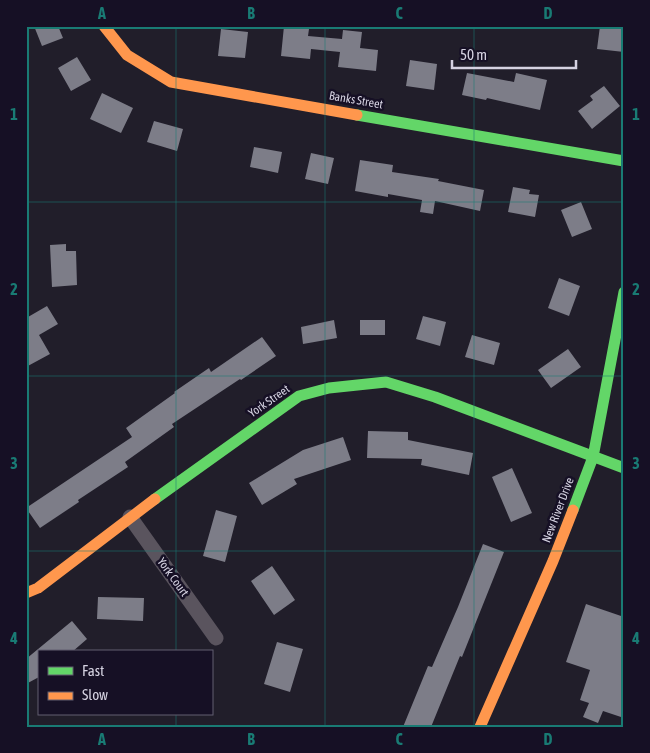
<svg xmlns="http://www.w3.org/2000/svg" width="650" height="753" font-family="'Asap Condensed',sans-serif">
<style>
.building{fill:#7d7d88}
.lines{fill:none;stroke-linecap:round;stroke-linejoin:round}
.street{stroke:#5a545e;stroke-width:15}
.fast{stroke:#63d668;stroke-width:11}
.slow{stroke:#ff974d;stroke-width:11}
.grid{fill:none;stroke:#197b74;stroke-width:1;stroke-opacity:0.55}
.labels{text-anchor:middle;dominant-baseline:central;stroke-width:5;stroke-linejoin:round;paint-order:stroke}
.street-label{font-size:12px;fill:#d5d2e1;stroke:#161025}
.neatline{fill:none;stroke:#197b74;stroke-width:2}
.grid-label{font-size:16px;text-anchor:middle;font-weight:bold;fill:#197b74}
</style>
<rect width="100%" height="100%" fill="#211e2a"/>
<path class="building" d="M34 26H58L63 38 42 46Z
M284 26 309 29 308 36 342 39 343 30 362 32 360 48 378 50 376 71 338 67 340 52 311 49 310 59 281 56Z
M600 26H624V52L597 49Z
M221 29 248 32 245 58 218 56Z
M77 57 91 80 71 91 58 68Z
M410 60 437 64 434 90 406 86Z
M467 73 514 82 516 73 547 80 540 110 487 98 486 100 462 95Z
M604 86 620 106 592 129 578 111 593 100 590 96Z
M102 93 133 108 121 133 90 119Z
M154 121 183 129 177 151 147 142Z
M254 147 282 152 278 173 250 167Z
M311 153 334 158 328 184 305 179Z
M360 160 393 165 392 172 439 179 438 181 484 190 480 211 435 201 433 214 420 212 422 200 388 194V197L355 191Z
M513 187 530 190 529 194 539 195 535 217 508 212Z
M581 202 592 229 572 237 561 210Z
M66 244V251H76L77 285 52 287 50 245Z
M559 278 580 286 569 316 548 308Z
M47 306 58 324 39 335 50 354 26 367V313L28 317Z
M423 316 446 322 440 346 416 339Z
M334 320 337 338 303 344 301 327Z
M360 320H385V335H360Z
M472 335 500 343 494 365 465 357Z
M262 337 276 356 241 380 240 379 172 424 174 427 125 462 128 467 78 500 79 502 40 528 26 508 132 437 126 428 175 393 174 392 209 368 211 372Z
M568 349 581 367 551 388 538 370Z
M368 431 408 432V440L473 453 469 475 421 465 422 459 367 458Z
M343 437 351 460 294 479 297 484 262 505 249 483 303 450Z
M512 468 532 513 511 522 492 477Z
M216 510 237 516 225 562 203 556Z
M483 544 504 552 462 657 460 656 431 727H403L428 666 432 667 458 607Z
M272 566 295 600 274 615 251 581Z
M98 597 144 598 143 621 97 619Z
M586 604 624 617V718L603 711 598 723 583 717 589 703 580 700 590 670 566 662Z
M72 621 87 639 72 652H39V677L26 684V659Z
M277 642 303 649 290 692 264 684Z"/>
<g class="lines">
<path class="street" d="M130 517 216 638"/>
<path class="fast" d="M357 115 624 161
M155 499 299 396 329 388 386 382 435 397 624 468
M573 510 593 457 624 292"/>
<path class="slow" d="M104 26 127 55 171 82 357 115
M26 593 38 588 155 499
M480 727 553 561 573 510"/>
</g>
<path class="grid" d="M176 26V652M325 26V727M474 26V727M26 202H624M26 376H624M26 551H624M176 714V727"/>
<g class="labels">
<g class="street-label">
<text transform="translate(356 100) rotate(10)">Banks Street</text>
<text transform="translate(269 401) rotate(-35)">York Street</text>
<text transform="translate(558 510) rotate(-69)">New River Drive</text>
<text transform="translate(173 577) rotate(54)">York Court</text>
</g>
</g>
<rect width="650" height="753" fill="none" stroke="#161025" stroke-width="55"/>
<rect x="38" y="650" width="175" height="65" fill="#161025" stroke="#625e70"/>
<rect x="48" y="667" width="25" height="8" fill="#63d668" stroke="#625e70"/>
<text x="82" y="676" font-size="15" fill="#d5d2e1">Fast</text>
<rect x="48" y="692" width="25" height="8" fill="#ff974d" stroke="#625e70"/>
<text x="82" y="700" font-size="15" fill="#d5d2e1">Slow</text>
<path d="M452 60v8h124v-8" fill="none" stroke="#d5d2e1" stroke-width="2.5"/>
<text x="460" y="60" font-size="15" fill="#d5d2e1" stroke="#161025" stroke-width="4" paint-order="stroke">50 m</text>
<rect x="28" y="28" width="594" height="698" class="neatline"/>
<g class="grid-label">
<text x="102" y="19">A</text>
<text x="251" y="19">B</text>
<text x="399" y="19">C</text>
<text x="548" y="19">D</text>
<text x="14" y="120">1</text>
<text x="636" y="120">1</text>
<text x="14" y="295">2</text>
<text x="636" y="295">2</text>
<text x="14" y="469">3</text>
<text x="636" y="469">3</text>
<text x="14" y="644">4</text>
<text x="636" y="644">4</text>
<text x="102" y="745">A</text>
<text x="251" y="745">B</text>
<text x="399" y="745">C</text>
<text x="548" y="745">D</text>
</g>
</svg>
